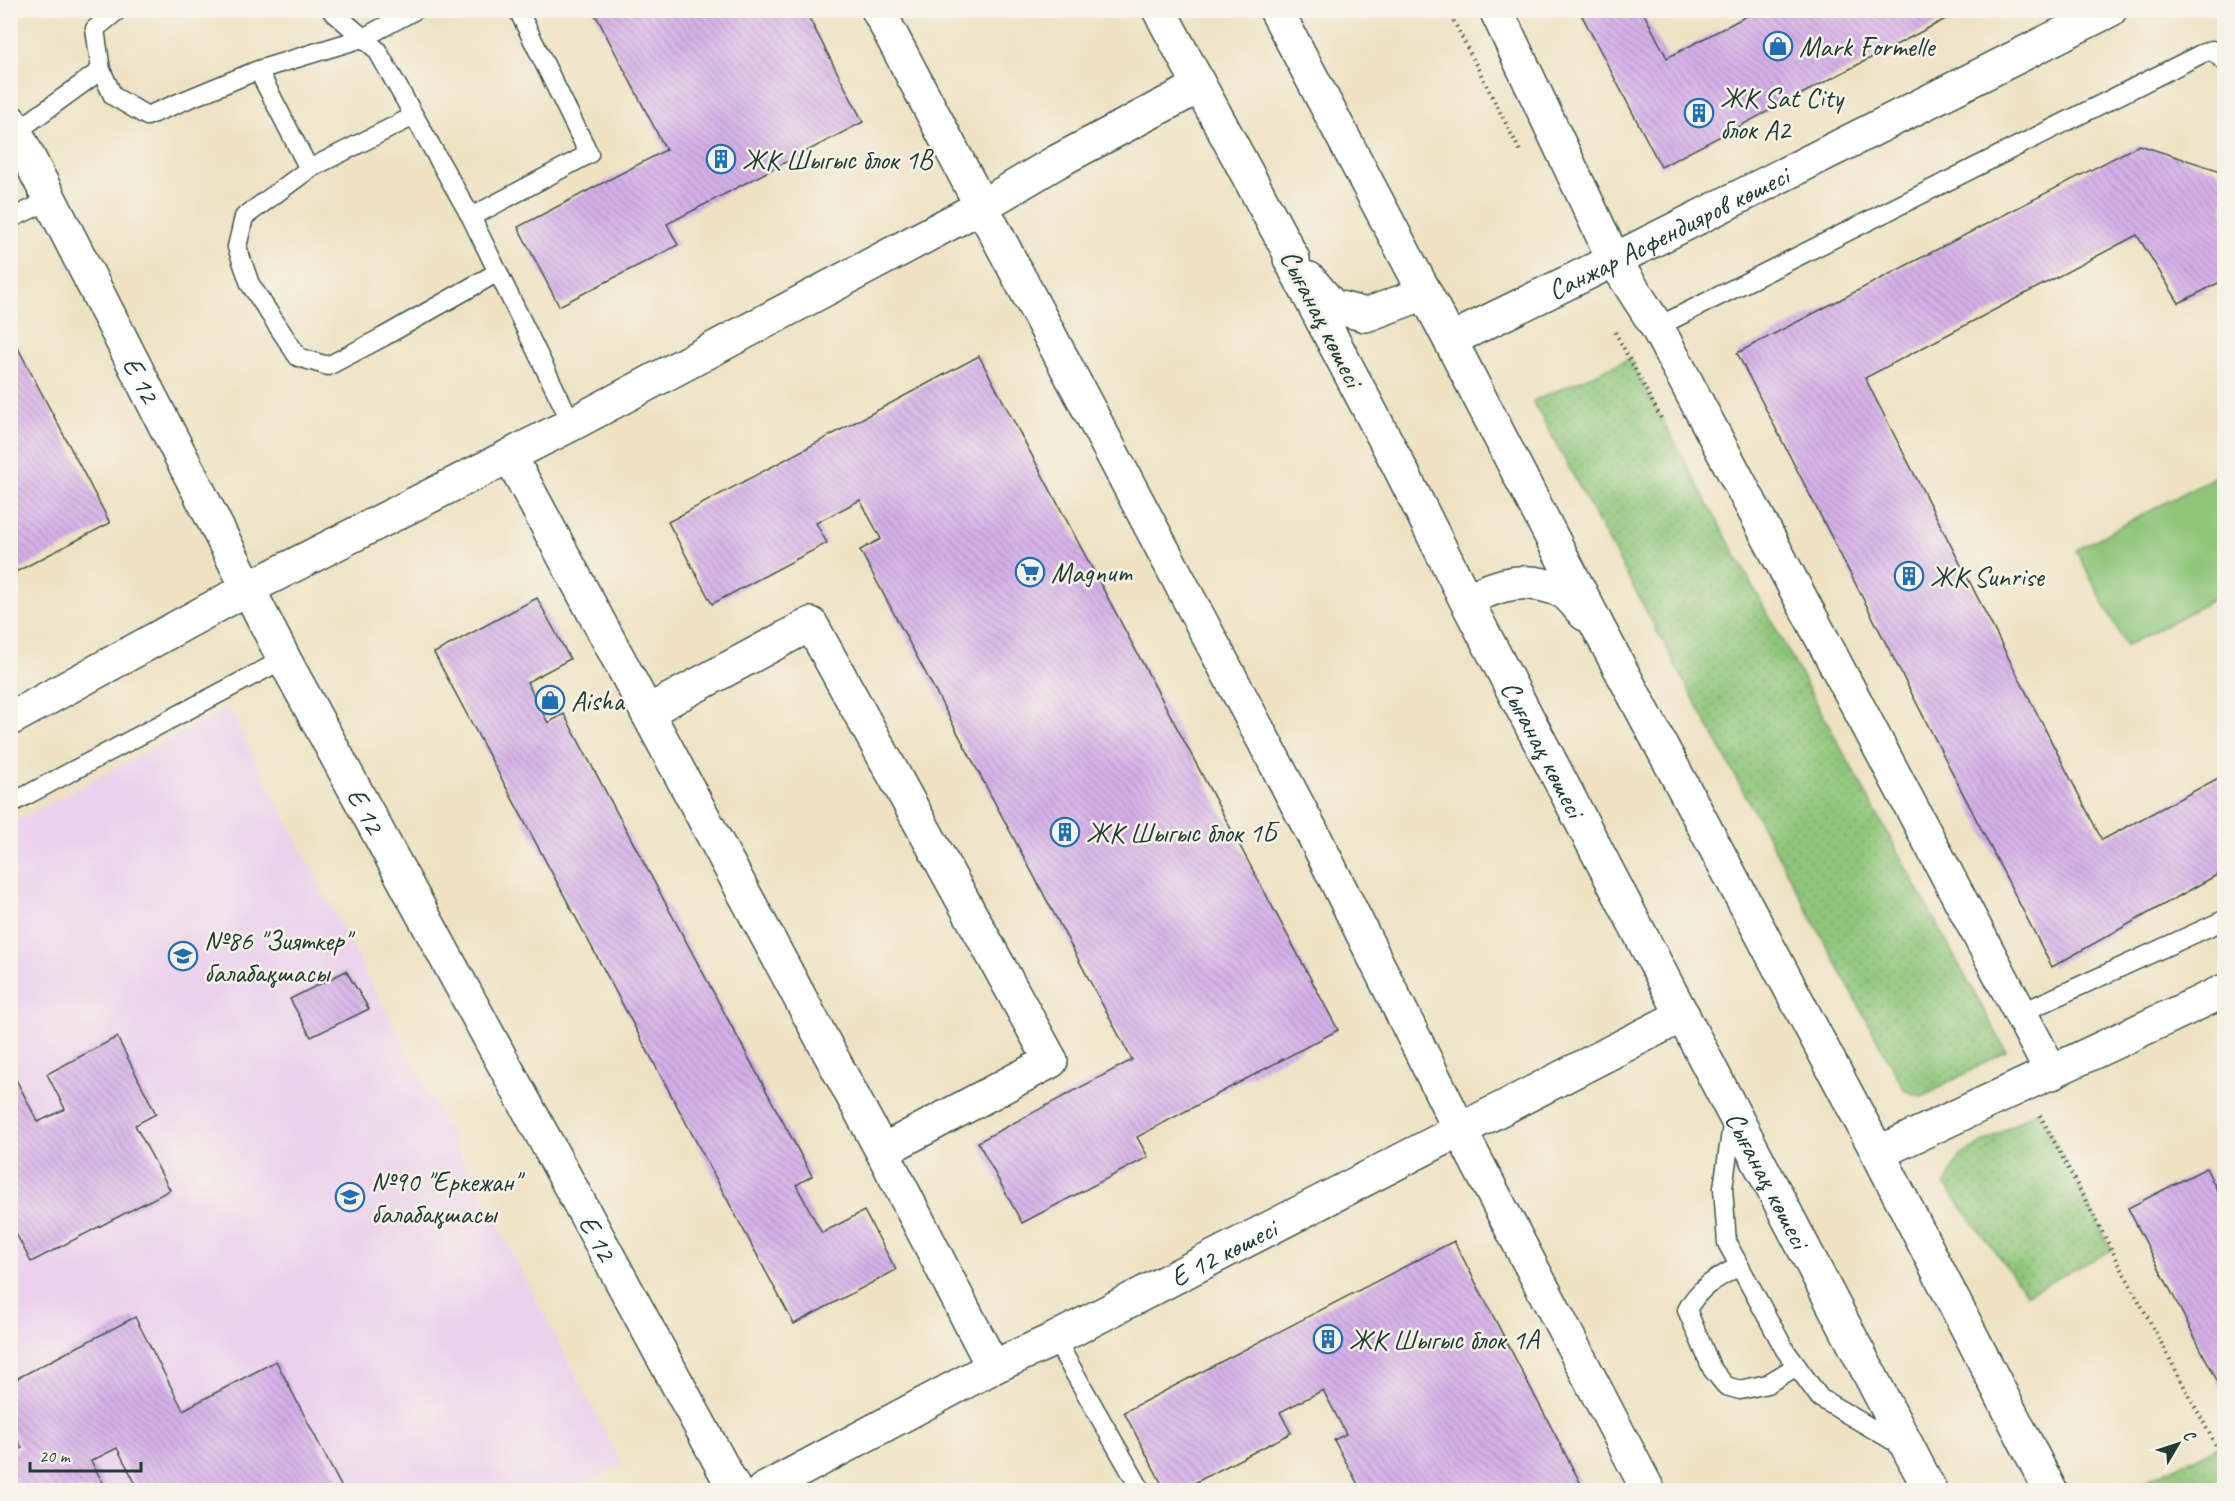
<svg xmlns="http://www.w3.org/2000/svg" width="2235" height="1501" font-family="Caveat,sans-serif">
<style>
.built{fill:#ead1ec}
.grass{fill:url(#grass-dots);stroke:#578257;stroke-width:1.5}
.park{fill:#8fc67a;stroke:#578257;stroke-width:1.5}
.building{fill:url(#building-back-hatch)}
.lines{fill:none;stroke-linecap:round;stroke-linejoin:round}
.service-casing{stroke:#3e5649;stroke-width:21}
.minor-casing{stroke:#3e5649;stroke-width:36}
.secondary-casing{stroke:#3e5649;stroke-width:36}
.path{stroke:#3e5649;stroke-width:4;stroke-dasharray:1.5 4.5;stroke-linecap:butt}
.service{stroke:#fff;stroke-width:18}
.minor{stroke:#fff;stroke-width:33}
.secondary{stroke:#fff;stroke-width:33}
.labels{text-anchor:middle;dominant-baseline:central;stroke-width:5;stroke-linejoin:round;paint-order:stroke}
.poi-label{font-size:28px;fill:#1f3d34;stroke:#f7f3e8;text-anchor:start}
.street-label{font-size:28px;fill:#1f3d34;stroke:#f7f3e8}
</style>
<defs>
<pattern id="grass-dots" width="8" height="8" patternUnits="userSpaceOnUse" patternTransform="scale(1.5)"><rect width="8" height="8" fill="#8fc67a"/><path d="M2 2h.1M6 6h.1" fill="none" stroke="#74a265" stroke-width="1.8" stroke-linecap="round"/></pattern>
<pattern id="building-back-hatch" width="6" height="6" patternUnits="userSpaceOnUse" patternTransform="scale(1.5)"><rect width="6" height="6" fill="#d6b0e9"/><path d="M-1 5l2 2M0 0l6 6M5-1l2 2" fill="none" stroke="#ad90be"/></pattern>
</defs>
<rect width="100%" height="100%" fill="#f7f3e8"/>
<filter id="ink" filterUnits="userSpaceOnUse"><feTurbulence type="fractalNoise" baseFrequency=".0167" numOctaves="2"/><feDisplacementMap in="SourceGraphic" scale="12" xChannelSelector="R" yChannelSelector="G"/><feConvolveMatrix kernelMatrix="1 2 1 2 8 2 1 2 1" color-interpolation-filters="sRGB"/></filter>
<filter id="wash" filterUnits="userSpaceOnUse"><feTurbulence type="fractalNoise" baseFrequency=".008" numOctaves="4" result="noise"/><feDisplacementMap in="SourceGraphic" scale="24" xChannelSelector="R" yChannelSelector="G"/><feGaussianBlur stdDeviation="1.35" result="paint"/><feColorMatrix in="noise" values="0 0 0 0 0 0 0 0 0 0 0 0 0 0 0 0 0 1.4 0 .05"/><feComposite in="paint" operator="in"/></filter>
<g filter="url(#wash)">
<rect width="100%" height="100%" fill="#eee2c3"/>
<path class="built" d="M228 708 622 1464 572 1490H11V824Z"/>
<path class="grass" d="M1629 359 2006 1051 1923 1097 1905 1091 1533 401Z
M2038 1110 2112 1250 2027 1294 1945 1185 1959 1157Z
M2217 1447 2224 1461V1490H2133V1487Z"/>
<path class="park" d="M2220 474 2224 482V594L2126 646 2076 550Z"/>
<g id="blocks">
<path class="building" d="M593 10H805L863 122 667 224 678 245 559 306 518 227 666 150Z
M1579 10H1642L1667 58 1758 10H1963L1661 167Z
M2139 145 2218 170 2224 182V280L2179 303 2137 235 1865 378 2102 840 2224 775V871L2052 967 1737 353Z
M10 333 110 523 10 575Z
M979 356 1338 1030 1137 1137 1148 1157 1022 1223 978 1142 1132 1060 860 550 881 539 860 500 816 523 827 543 712 604 668 522Z
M537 598 570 659 527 682 548 723 564 714 812 1176 796 1185 822 1233 864 1211 896 1270 794 1324 434 653Z
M346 971 369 1009 311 1037 290 999Z
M117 1037 156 1114 135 1125 170 1190 31 1262 10 1222V1068L38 1122 65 1109 47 1074Z
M2206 1168 2224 1204V1394L2128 1208Z
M1454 1241 1584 1490H1361L1334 1440 1346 1434 1323 1390 1280 1412 1291 1433 1181 1490H1165L1124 1412Z
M135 1317 183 1410 276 1361 343 1490H213L210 1486 202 1490H139L117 1448 91 1461 107 1490H19L10 1473V1454L22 1448 10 1425V1382Z"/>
</g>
</g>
<g filter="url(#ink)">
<use href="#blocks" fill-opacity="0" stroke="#3e5649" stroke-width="1.5"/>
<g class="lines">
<g class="service-casing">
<path id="service" d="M331 10 377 50 471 217
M518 10 589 154 471 217 572 424
M101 70 113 96 147 116 258 70 363 38 415 10
M258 70 309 169 244 217 237 247 250 284 298 357 328 366 383 337 498 272
M16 132 101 70 95 29 118 10
M309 169 414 116
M10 219 50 200
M1657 327 2201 54 2212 50 2224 61
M10 804 284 659
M2021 1013 2224 920
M1733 1118 1723 1188 1727 1243 1785 1350 1820 1398 1902 1446
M1739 1266C1716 1279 1700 1286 1687 1310L1712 1369 1726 1386 1740 1390 1767 1384 1797 1366
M1055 1339 1141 1490"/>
</g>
<g class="minor-casing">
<g id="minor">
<path d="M878 10 1314 836 1460 1130 1648 1490"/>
<path d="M1496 10 1614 260 1657 327 2052 1073"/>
<path id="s1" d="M10 121 284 659 735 1490"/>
<path id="s2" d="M1450 340 1614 260 2110 10"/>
<path d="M510 456 882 1151 993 1367"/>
<path d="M647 712 811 624 1051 1061 882 1151"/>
<path d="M10 719 247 589 572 424 982 206 1058 161 1198 87"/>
<path d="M1878 1153 2224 991"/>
<path id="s3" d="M763 1490 993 1367 1055 1339 1683 1015"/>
</g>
</g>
<g class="secondary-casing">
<g id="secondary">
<path id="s4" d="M1159 10 1293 259H1290L1399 466 1466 600 1930 1490"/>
<path d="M1276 10 1450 340 1599 629 1878 1153 2050 1490"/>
<path d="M1309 279 1332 306 1366 315 1425 293"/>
<path d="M1466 600C1499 584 1526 575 1562 591 1570 595 1578 607 1585 614"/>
</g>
</g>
<path class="path" d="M1448 10 1521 153
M1615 332 1661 418
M2040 1115 2224 1461"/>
<use href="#service" class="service"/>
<use href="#minor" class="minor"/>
<use href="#secondary" class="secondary"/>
</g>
</g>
<defs>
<g id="shop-ring" transform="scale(1.5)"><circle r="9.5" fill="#f7f3e8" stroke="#1f6fb2" stroke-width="1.5"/><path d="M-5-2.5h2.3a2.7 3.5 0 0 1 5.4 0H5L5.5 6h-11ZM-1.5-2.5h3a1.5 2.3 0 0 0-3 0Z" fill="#1f6fb2"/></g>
<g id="building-ring" transform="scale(1.5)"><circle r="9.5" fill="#f7f3e8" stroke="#1f6fb2" stroke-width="1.5"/><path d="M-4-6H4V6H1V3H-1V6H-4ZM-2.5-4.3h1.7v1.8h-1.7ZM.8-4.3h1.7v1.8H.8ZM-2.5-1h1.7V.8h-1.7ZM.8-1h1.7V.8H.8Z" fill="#1f6fb2"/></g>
<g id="supermarket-ring" transform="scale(1.5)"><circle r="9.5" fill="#f7f3e8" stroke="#1f6fb2" stroke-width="1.5"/><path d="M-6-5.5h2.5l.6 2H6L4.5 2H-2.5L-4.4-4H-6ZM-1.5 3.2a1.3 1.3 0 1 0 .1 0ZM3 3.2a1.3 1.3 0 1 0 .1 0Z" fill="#1f6fb2"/></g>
<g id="school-ring" transform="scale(1.5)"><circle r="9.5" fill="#f7f3e8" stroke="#1f6fb2" stroke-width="1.5"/><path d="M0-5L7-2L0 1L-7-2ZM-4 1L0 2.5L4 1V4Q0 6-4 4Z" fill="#1f6fb2"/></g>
</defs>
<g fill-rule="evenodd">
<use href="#shop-ring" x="1778" y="46"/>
<use href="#building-ring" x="1699" y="113"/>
<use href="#building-ring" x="721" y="159"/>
<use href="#supermarket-ring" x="1030" y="572"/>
<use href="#building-ring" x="1909" y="576"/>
<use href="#shop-ring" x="550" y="700"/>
<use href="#building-ring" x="1065" y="832"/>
<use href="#school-ring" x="183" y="956"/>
<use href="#school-ring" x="350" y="1197"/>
<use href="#building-ring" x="1328" y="1339"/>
</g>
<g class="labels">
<g class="poi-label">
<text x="1799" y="46">Mark Formelle</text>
<text x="1720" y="97">ЖК Sat City<tspan x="1720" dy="32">блок A2</tspan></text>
<text x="742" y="159">ЖК Шыгыс блок 1В</text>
<text x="1051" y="572">Magnum</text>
<text x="1930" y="576">ЖК Sunrise</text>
<text x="571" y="700">Aisha</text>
<text x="1086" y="832">ЖК Шыгыс блок 1Б</text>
<text x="204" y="940">№86 "Зияткер"<tspan x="204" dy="32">балабақшасы</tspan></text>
<text x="371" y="1181">№90 "Еркежан"<tspan x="371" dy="32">балабақшасы</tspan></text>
<text x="1349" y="1339">ЖК Шыгыс блок 1А</text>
</g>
<g class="street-label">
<text stroke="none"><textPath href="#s2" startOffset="243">Санжар Асфендияров көшесі</textPath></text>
<text transform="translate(1322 318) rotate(63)">Сығанақ көшесі</text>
<text stroke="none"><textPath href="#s1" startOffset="290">E 12</textPath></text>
<text stroke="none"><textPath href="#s4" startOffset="837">Сығанақ көшесі</textPath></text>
<text stroke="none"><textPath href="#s1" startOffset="776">E 12</textPath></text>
<text stroke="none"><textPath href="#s4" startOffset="1323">Сығанақ көшесі</textPath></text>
<text stroke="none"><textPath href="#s1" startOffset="1262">E 12</textPath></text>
<text stroke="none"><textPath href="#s3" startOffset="518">Е 12 көшесі</textPath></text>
</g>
</g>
<rect width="2235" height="1501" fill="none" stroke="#f7f3e8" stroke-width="36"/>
<g transform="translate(2178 1444) rotate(51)" stroke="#f7f3e8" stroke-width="4.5" paint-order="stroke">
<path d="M0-4.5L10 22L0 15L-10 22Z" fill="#1f3d34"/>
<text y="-9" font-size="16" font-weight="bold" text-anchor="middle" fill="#1f3d34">С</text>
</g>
<path d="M30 1462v9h111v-9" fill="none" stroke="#1f3d34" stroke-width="3"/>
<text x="39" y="1462" font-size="18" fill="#1f3d34" stroke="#f7f3e8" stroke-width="4.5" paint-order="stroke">20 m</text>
</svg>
